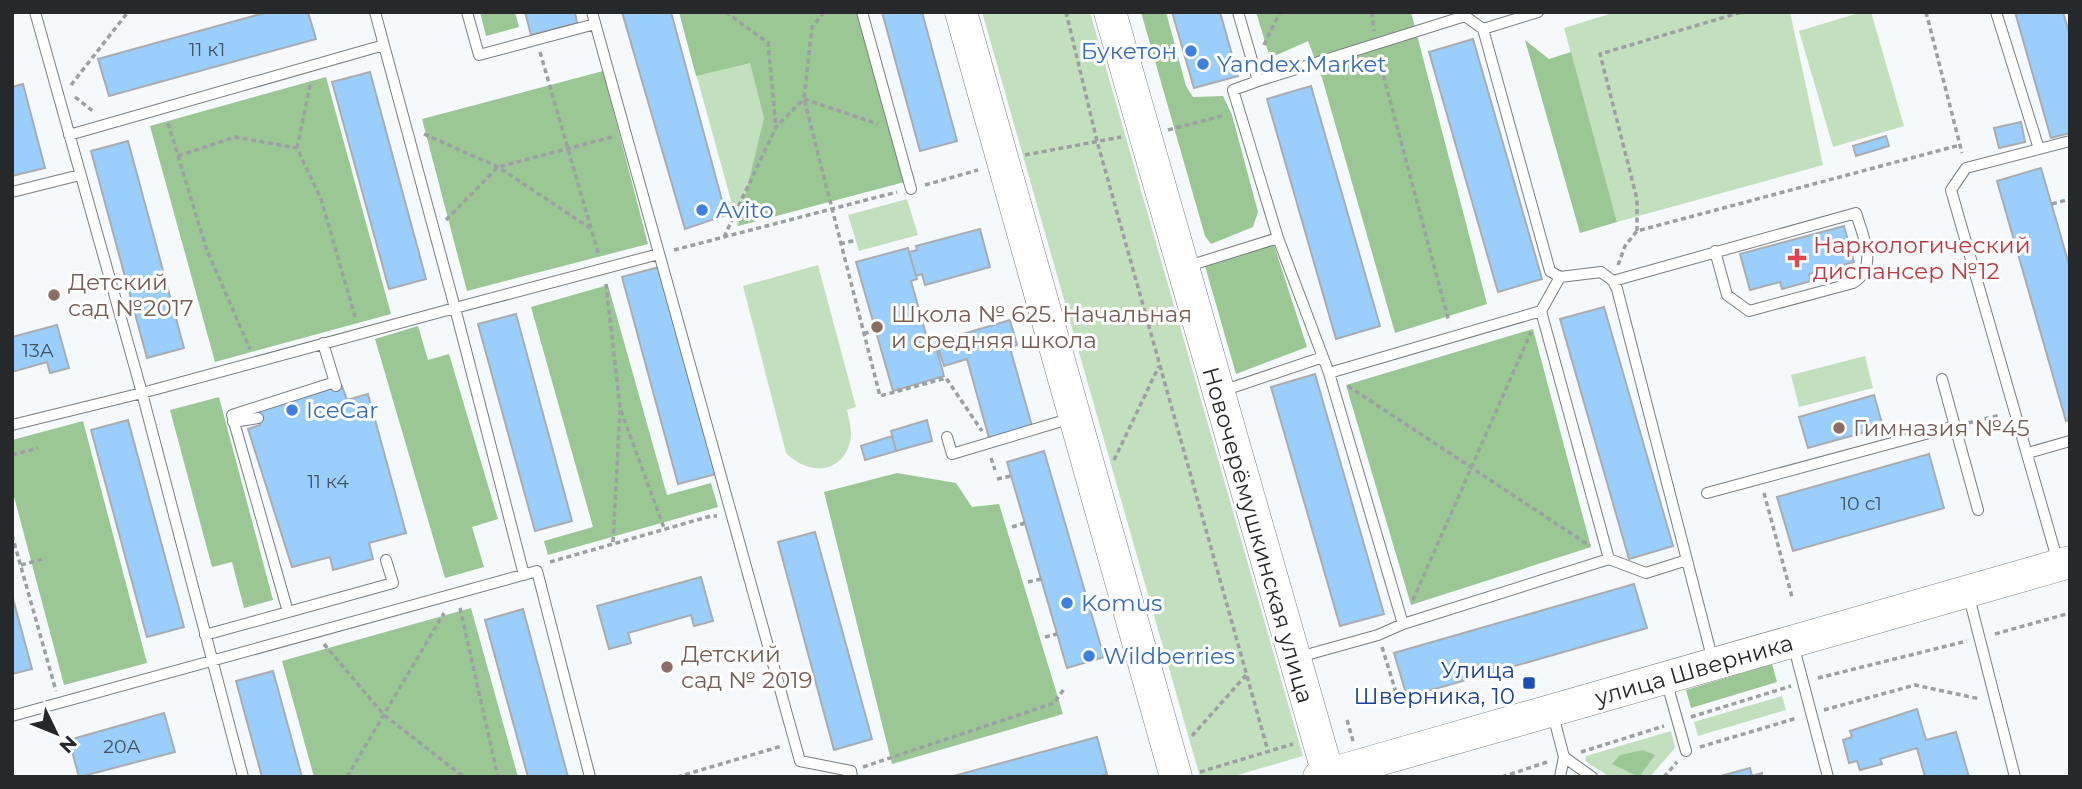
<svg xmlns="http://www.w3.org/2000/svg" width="2082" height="789" font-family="Montserrat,sans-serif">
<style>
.green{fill:#c3e0be}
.forest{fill:#9ac794}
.building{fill:#9acefd;stroke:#a9adb0;stroke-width:2}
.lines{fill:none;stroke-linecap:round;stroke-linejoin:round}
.lane-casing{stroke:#7a7d80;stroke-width:12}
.secondary-casing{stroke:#7a7d80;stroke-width:33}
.path{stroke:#9ca0a2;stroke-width:3.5;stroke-dasharray:5 3.5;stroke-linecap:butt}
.lane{stroke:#fff;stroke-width:10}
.secondary{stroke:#fff;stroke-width:32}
.shop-dot{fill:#3f7fe0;stroke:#fff;stroke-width:2.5}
.health-dot{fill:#e0444e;stroke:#fff;stroke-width:2.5}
.education-dot{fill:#8d6e63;stroke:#fff;stroke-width:2.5}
.transit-dot{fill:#1a4fb4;stroke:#fff;stroke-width:2.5}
.labels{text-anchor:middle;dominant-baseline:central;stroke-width:6;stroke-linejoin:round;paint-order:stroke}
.number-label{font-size:19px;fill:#43525e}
.shop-label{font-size:23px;fill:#366cbe;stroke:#fff;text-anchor:start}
.health-label{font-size:23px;fill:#be3a42;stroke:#fff;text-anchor:start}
.education-label{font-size:23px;fill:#785e54;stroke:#fff;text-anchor:start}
.street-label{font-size:23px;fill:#262829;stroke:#fff}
.transit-label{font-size:23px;fill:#164399;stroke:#fff;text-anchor:end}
</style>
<rect width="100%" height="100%" fill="#f5f9fc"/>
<path class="green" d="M679 12H859L904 182 738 226Z
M982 12H1090L1303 756 1231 777H1200Z
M1616 12H1790L1823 165 1617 222 1564 28Z
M1862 12H1871L1904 126 1833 147 1799 31Z
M907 199 918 235 859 251 848 215Z
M818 265 856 407 847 410C849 420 853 432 850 442 841 476 806 474 786 453L743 286Z
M1865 356 1873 388 1799 407 1791 375Z
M1782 696 1786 710 1698 736 1694 722Z
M1671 731 1675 748 1650 777H1610L1585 761 1586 756Z"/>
<path class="forest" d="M480 12H515L519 27 486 36Z
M679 12H859L904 182 738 226 764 118 750 63 696 76Z
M1141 12H1166L1186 86 1193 97 1223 96 1232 115 1258 212 1253 227 1211 244 1205 236Z
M1256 12H1411L1487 304 1395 333 1322 78 1308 41 1270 58Z
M1525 40 1549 59 1571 52 1617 222 1580 233Z
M603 71 648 244 467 291 422 119Z
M326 77 391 314 215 362 150 126Z
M1274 245 1307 347 1236 374 1205 266Z
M608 285 667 495 711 483 718 507 548 555 544 541 593 527 531 307Z
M418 326 428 360 449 354 498 519 472 527 484 567 445 578 375 339Z
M1533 329 1591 547 1411 605 1346 385Z
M219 397 273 600 244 608 232 562 212 567 170 410Z
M83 421 147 663 64 685 12 489V440Z
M897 473 956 483 972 507 999 504 1063 714 892 764 824 492Z
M471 608 518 777H314L282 661Z
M1772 664 1777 682 1691 708 1686 690Z
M1643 750 1655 755 1639 777 1612 764 1620 755Z"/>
<path class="building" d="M268 12H308L316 39 109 96 98 59Z
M525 12H575L577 23 531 35Z
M622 12H671L726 215 685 229Z
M882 12H922L957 141 920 151Z
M1172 12H1220L1238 76 1194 88Z
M2015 12H2063L2070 36V133L2051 138Z
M1473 39 1542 279 1498 292 1429 52Z
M370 72 426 279 389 289 332 82Z
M23 84 45 168 12 176V87Z
M1311 86 1380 326 1336 339 1267 99Z
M2021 122 2025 142 1999 148 1994 128Z
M1886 136 1889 146 1856 156 1853 146Z
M128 141 184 348 147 358 91 151Z
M2041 168 2070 268V420L2066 421 1997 181Z
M1844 226 1854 262 1809 274 1811 281 1782 289 1780 282 1750 290 1740 254Z
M980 229 990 267 925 285 922 274 916 276 909 252 917 250 916 246Z
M908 248 917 279 911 281 929 345 935 344 944 376 893 391 856 262Z
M659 267 716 474 678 484 622 277Z
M1604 307 1673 546 1629 559 1560 319Z
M516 314 572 521 535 531 478 324Z
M1010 320 1017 345 1010 348 1032 426 989 438 967 359 944 366 936 342Z
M57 325 69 368 50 373 47 362 12 372V337Z
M1315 374 1384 614 1340 626 1271 387Z
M336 386H342L347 400 368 394 406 533 369 543 373 559 333 570 330 557 292 567 248 429 260 425 256 409Z
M1874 395 1883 427 1808 448 1799 417Z
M128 420 184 627 147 637 91 430Z
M927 420 932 441 896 451 891 431Z
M892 436 896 451 865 460 861 446Z
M1044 451 1104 657 1067 668 1007 462Z
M1929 454 1944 508 1793 551 1777 497Z
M815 532 872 739 834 750 778 542Z
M701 577 713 621 694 626 691 615 628 633 631 643 609 649 597 606Z
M1634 584 1647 628 1407 697 1394 653Z
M12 595 32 669 12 674Z
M523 609 568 777H528L485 620Z
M273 671 302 777H262L236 681Z
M1917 709 1926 740 1956 732 1969 777H1925L1917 748 1880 759 1882 764 1860 770 1857 761 1849 763 1843 740 1852 737 1850 731Z
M164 713 175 752 79 777 69 740Z
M1097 737 1107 774 1097 777H950Z
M1750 768 1752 776 1762 773V777H1717Z"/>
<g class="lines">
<g class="lane-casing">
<path id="lane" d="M35 12 142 393 455 308 375 12
M467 12 479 55 595 24
M592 12 800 761 851 771 852 777
M862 12 911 189
M1238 12 1258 81 1465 16 1464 12
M1996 12 2039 149
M1465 16 1483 29 1550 271 1560 277 1601 272 1613 281 1617 289 1713 661
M1483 29 1538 12
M69 135 384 45
M12 192 80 175
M1278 238 1329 373 1403 624 1609 559 1541 311 1329 373
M1185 267 1278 238 1233 90 1258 81
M1613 281 1856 213C1863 237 1879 267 1853 283L1749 311 1727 295 1715 251
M1541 311 1560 277
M323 343 336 386
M1942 379 1978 510
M1234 387 1323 357
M233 422 258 418
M12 425 142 393 243 777
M947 437 952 454 1072 418
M2028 453 2070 441
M1707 493 1955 426
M1609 559 1646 573 1687 560
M2058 562 1951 190 1966 168 2070 141
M524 575 455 308 659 254
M1968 593 2015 777
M288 612 232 415 335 382
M205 635 393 583 386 560
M1793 644 1828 777
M1299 657 1378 635 1403 624
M1666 680 1686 751
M1552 711 1564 757 1592 777
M12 716 537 571 590 777
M1560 777 1564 757"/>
</g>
<g class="secondary-casing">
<path id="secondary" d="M961 12 1176 777
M1110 12 1328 774
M1319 777 2070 562"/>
</g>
<path class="path" d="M726 12 768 43 776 127
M824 12 812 27 804 99 880 396 946 378 982 431
M1066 12 1097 141 1268 751
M1372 12 1374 31
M1926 12 1962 153
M1264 45 1280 12
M540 52 599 256
M1379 59 1449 322
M71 85 128 12
M75 97 94 112
M168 123 206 248 250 349
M1168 130 1225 115
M424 134 498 167 590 228
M297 148 311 81
M1025 155 1121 137
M178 156 235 137 297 148 321 199 356 320
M925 185 978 170
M2052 204 2070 199
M446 220 498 167 612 137
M1637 231V199L1600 54 1742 12
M724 237 776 127 804 99 878 124
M840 244 856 240
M674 250 897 192
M1618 265 1625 246 1637 231 1960 145
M606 284 620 408 664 528
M1148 318 1170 312
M864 334 875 329
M1348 386 1590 546
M1968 423 2001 415
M12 455 38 448
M991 458 995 470
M1114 460 1159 366
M997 479 1011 476
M1764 493 1792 597
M1012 527 1025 523
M12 535 56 691
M613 542 620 410
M550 562 711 516H717
M21 565 46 558
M1028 582 1041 579
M1413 600 1531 332
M460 608 498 777
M1995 634 2070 613
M1045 637 1057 634
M324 644 384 715 464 777
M1382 647 1400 705
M1818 678 1967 641
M1824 710 1915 685 1980 699
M1691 717 1791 686
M1347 720 1353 741
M1192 736 1247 674
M1700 747 1797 718
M1581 752 1664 726
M863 767 1054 703 1064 689
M1200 772 1293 744
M347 777 444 613
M677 777 782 746
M1502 777 1547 762
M1664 777 1677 762"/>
<use href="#lane" class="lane"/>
<use href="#secondary" class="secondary"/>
</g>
<g class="shop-dot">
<circle cx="1191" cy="51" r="7"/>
<circle cx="1203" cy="64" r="7"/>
<circle cx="702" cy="210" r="7"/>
<circle cx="292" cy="410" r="7"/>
<circle cx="1067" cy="603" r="7"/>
<circle cx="1089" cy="656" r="7"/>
</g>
<path class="health-dot" d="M1793.5 247.5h7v7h7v7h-7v7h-7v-7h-7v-7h7z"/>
<g class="education-dot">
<circle cx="54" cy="295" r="7"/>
<circle cx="877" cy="327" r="7"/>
<circle cx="1839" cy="428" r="7"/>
<circle cx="667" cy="667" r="7"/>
</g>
<rect class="transit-dot" x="1522" y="676" width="14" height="14" rx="3.5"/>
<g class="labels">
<g class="number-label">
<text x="207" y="49">11 к1</text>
<text x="38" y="350">13А</text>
<text x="328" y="481">11 к4</text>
<text x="1861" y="503">10 с1</text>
<text x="122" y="746">20А</text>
</g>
<g class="shop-label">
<text x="1177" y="51" text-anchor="end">Букетон</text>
<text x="1217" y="64">Yandex.Market</text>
<text x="716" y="210">Avito</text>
<text x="306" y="410">IceCar</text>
<text x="1081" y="603">Komus</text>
<text x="1103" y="656">Wildberries</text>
</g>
<g class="health-label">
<text x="1813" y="245">Наркологический<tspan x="1813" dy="26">диспансер №12</tspan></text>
</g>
<g class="education-label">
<text x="68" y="282">Детский<tspan x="68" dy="26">сад №2017</tspan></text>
<text x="891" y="314">Школа № 625. Начальная<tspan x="891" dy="26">и средняя школа</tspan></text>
<text x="1853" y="428">Гимназия №45</text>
<text x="681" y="654">Детский<tspan x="681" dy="26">сад № 2019</tspan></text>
</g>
<g class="street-label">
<text transform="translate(1258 535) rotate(74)">Новочерёмушкинская улица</text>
<text transform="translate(1694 670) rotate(-16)">улица Шверника</text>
</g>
<g class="transit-label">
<text x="1515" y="670">Улица<tspan x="1515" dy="26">Шверника, 10</tspan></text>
</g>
</g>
<rect width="2082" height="789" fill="none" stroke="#262829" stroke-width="28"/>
<g transform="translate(56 733) rotate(133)" stroke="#ffffff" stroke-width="5" paint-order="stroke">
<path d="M0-5L12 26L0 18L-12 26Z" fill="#262829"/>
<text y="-10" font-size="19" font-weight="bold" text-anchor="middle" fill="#262829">N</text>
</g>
</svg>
